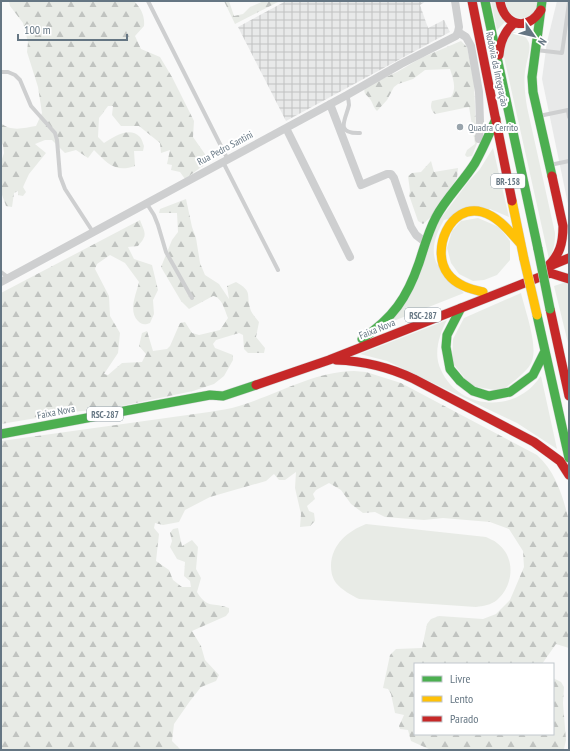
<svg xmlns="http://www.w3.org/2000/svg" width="570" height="751" font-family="'PT Sans Narrow',sans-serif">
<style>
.built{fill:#e8e9e9}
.industrial{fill:url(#industrial-grid)}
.green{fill:#e8ebe6}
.forest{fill:url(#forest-firs)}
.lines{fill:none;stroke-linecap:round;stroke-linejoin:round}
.fast-casing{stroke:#d5d6d7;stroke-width:10}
.slow-casing{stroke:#d5d6d7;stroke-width:10}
.jam-casing{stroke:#d5d6d7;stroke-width:10}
.lane{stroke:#cecfd0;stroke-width:4}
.street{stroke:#cecfd0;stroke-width:8}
.fast{stroke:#4caf50;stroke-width:9}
.slow{stroke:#ffc107;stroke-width:9}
.jam{stroke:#c62828;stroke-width:9}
.fast-bridge-casing{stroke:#d5d6d6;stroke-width:10;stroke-linecap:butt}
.slow-bridge-casing{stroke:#d5d6d6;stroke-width:10;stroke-linecap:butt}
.fast-bridge{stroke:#4caf50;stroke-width:9}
.slow-bridge{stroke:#ffc107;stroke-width:9}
.poi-dot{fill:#99a4ac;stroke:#fff;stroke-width:1.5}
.labels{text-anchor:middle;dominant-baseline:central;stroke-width:4;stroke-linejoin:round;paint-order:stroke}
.shield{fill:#fff;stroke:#939fa8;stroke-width:1}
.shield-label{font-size:9px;font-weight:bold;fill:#657683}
.street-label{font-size:10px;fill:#657683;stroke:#fff}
.poi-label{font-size:10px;fill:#657683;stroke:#fff;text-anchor:start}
</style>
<defs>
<pattern id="industrial-grid" width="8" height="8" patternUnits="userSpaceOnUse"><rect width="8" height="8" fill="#e8e9e9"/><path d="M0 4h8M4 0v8" fill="none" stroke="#c0c1c2"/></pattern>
<pattern id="forest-firs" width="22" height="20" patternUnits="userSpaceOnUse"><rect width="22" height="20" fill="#e8ebe6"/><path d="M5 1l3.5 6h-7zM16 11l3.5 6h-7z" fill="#c0c3c0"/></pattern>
</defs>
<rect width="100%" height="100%" fill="#f9f9f9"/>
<path class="built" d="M557 1H569V209L542 79 547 42Z"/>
<path class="industrial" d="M286 1H426L420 5 428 28 444 20 450 32 286 121 238 27Z"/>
<path class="green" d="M491 1H495L505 22 497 30Z
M506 1H537C537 4 537 8 536 11 526 25 505 18 506 1Z
M516 32C521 34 526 36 528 41 532 47 527 59 526 66 523 79 525 93 527 107L555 233C555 244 554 250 549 259L502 48 507 33Z
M493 148 509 217 490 209 444 220C437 232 430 248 436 262 440 270 457 286 464 293L391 322 438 222 469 181 480 169Z
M478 218 499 227 510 241V260L497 275 484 280 473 281 459 274 451 263 447 248 452 231 461 221Z
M566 282 569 284V347L554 286Z
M521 293C525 310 538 345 532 361 529 371 510 384 501 391L471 386 452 362 453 339 464 318Z
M447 320C439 335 433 354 441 370 455 402 496 412 524 393 531 389 536 382 541 376L557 449 517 423 387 361 360 354Z
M366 524 486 537C489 539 494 540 497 543 516 557 514 585 497 600 491 605 483 606 476 607L359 599C351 595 342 590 336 583 332 577 331 572 331 565 332 544 348 531 366 524Z"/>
<path class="forest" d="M9 1H134C141 8 145 16 144 26L135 36 141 49 160 57 172 77 194 121 193 137 207 157 204 165 185 179 180 172 171 170 172 165 167 164 170 150 161 153 160 143 139 126H121L112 115 113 106H108L99 118 98 137 104 143C114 137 129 126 140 137 142 139 143 144 144 146L143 151H134L135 166C115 173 107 163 94 150L88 158 76 150 65 153 52 140H45L35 144 46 153 29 174 23 187 26 192 23 196 18 195V191L14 193 12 207 6 206 1 192V162L4 153 3 145 1 142V123C11 132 24 128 36 126L42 113 38 87 27 52 28 42 23 23 10 6Z
M224 1H229L234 16 243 14 250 7 264 1H280L235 24Z
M461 41 467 47 474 83 476 128 484 126 472 156 467 157 465 155 467 150 475 144 469 107 435 114C431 110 430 107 432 101L451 97C457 88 453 79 450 69L425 70 413 79 398 84 394 87 387 100 377 111C373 107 373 103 370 99 366 94 363 94 365 87L397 72 421 58Z
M431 161 434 172 458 168 457 178 432 216 423 224 418 221 409 195 410 191 408 176 412 173 421 172Z
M186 199 192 227 196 238 200 263 205 275 219 284 229 299 227 286 236 282C253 292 246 293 250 308 251 313 256 318 259 322L256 337 265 348 264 353H248L244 349 243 335 239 333 216 340 213 344 215 348 233 355V360L224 376 214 384 193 391 112 408 72 412 1 424V293L140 220C145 233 148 235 138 246L128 247 134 259 152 265 158 290 153 300 154 314 150 323C145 325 142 325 138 321 128 311 136 295 139 282L125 263 110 255 97 264 95 269 109 296 110 316 120 333 118 353 104 374 108 375 122 363 142 362 146 354 139 346 142 333 147 331 153 351 167 349 170 346 180 323 185 322 192 333 199 335 220 330 228 318C225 311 222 297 213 296L189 309 181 301 161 267 172 240 178 232 177 213H159L160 209Z
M354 371 366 372 401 383 537 455C556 472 563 497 569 521V648L556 644 542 664H415V734H553V678L561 682 564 687 563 703 566 740 564 749 431 750 411 741 408 730 400 729 399 726 404 715 395 713 391 694 388 689 383 688 390 655 396 649 422 648 427 624 431 619 439 616 483 619 496 614 510 600 524 567 523 551 509 529 490 522 443 518 424 520 385 517 375 512 363 513 351 504 341 490 329 483 316 490 313 494 315 499 307 506 309 511 314 513 315 521 310 526 300 527 301 514 295 488 296 472 285 480H279L274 474 266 481 210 497 185 510 179 522 163 525 155 523 154 528 159 534 156 561 169 570 173 580 182 587H191L190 581 184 576 185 562 177 559 170 547 172 541 170 533 173 529 178 528 182 546 192 540 198 547 196 569 201 578 197 592C207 609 213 602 229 608V612L226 616 192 631 201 646 205 660 219 675 216 681 201 687 190 701 174 724 172 741 181 750H1V441L209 412C219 410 230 409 239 406 278 394 313 372 354 371Z"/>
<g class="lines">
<g class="fast-casing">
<path id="fast" d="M485 1 538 249
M542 1 532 77 533 92 552 176
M461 308 447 335 446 347 450 369 460 381 473 391 489 396 510 392 533 375 545 351
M537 315 569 458
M362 339C393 318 407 298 419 263 424 248 428 232 436 217 446 198 463 182 475 163 483 149 489 134 496 119
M1 434 210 395 223 396 256 385"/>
</g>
<g class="slow-casing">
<path id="slow" d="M512 201 524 259
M483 292C470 289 456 285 448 274 430 251 450 203 482 212 499 217 509 231 520 243"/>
</g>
<g class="jam-casing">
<path id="jam" d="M472 1 512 201
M500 1C504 26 527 32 541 10
M499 55C500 42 504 32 514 23
M552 265 569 258
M547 267C560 255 563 243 563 226L552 176
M550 309 569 396
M336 360C364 361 389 367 414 379L534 442 560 461 569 475
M256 385 329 360 550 273 569 279"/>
</g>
<path class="lane" d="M148 1 228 160
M536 50 562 53 569 3
M1 72H8L15 75 20 80 31 106 55 133 57 140 60 176 65 189 93 232
M347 95C348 98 349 102 349 105 346 119 334 134 360 133
M539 116 568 110 569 117
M223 162 278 270
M550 165 569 161
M147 204 154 215 158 225 166 252 192 298
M1 272 9 278"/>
<path class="street" d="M455 1 459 27 458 32
M458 32 466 37 471 46 479 92 480 122 479 139
M330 104 361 185 387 174H391L394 178 411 227 416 235 425 242
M286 128 350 257
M1 282 347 95 401 64 456 36 458 32"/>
<use href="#fast" class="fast"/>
<use href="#slow" class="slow"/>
<use href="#jam" class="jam"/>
<g class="fast-bridge-casing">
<path id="fast-bridge" d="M538 249 550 309"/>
</g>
<g class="slow-bridge-casing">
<path id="slow-bridge" d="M524 259 537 315"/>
</g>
<use href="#fast-bridge" class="fast-bridge"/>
<use href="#slow-bridge" class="slow-bridge"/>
</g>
<circle class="poi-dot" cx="460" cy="127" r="4"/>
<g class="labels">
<g class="shield">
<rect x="491" y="174" width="34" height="14" rx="3"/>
<rect x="405" y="308" width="36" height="14" rx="3"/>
<rect x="87" y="407" width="36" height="14" rx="3"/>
</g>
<g class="shield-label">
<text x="508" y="181">BR-158</text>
<text x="423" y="315">RSC-287</text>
<text x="105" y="414">RSC-287</text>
</g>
<g class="street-label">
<text transform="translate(497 69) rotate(78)">Rodovia da Integração</text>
<text transform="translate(225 148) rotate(-28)">Rua Pedro Santini</text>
<text transform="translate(377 329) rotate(-22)">Faixa Nova</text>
<text transform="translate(56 412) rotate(-11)">Faixa Nova</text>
</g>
<g class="poi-label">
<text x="468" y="127">Quadra Cerrito</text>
</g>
</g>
<rect width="570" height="751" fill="none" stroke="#657683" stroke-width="4"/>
<rect x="414" y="663" width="140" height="72" fill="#ffffff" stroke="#c1c8cd"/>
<rect x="422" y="676" width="20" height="6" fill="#4caf50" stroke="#c1c8cd"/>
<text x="450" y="683" font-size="12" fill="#657683">Livre</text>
<rect x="422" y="696" width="20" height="6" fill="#ffc107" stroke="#c1c8cd"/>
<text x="450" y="703" font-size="12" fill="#657683">Lento</text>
<rect x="422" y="716" width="20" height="6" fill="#c62828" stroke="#c1c8cd"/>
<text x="450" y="723" font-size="12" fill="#657683">Parado</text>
<g transform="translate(534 36) rotate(124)" stroke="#ffffff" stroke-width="3" paint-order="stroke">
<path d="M0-3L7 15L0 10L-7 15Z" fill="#657683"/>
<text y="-6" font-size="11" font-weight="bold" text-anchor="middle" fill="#657683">N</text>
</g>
<path d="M18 34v6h109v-6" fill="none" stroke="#657683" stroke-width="2"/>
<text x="24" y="34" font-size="12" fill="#657683" stroke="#ffffff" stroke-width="3" paint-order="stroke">100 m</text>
</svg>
